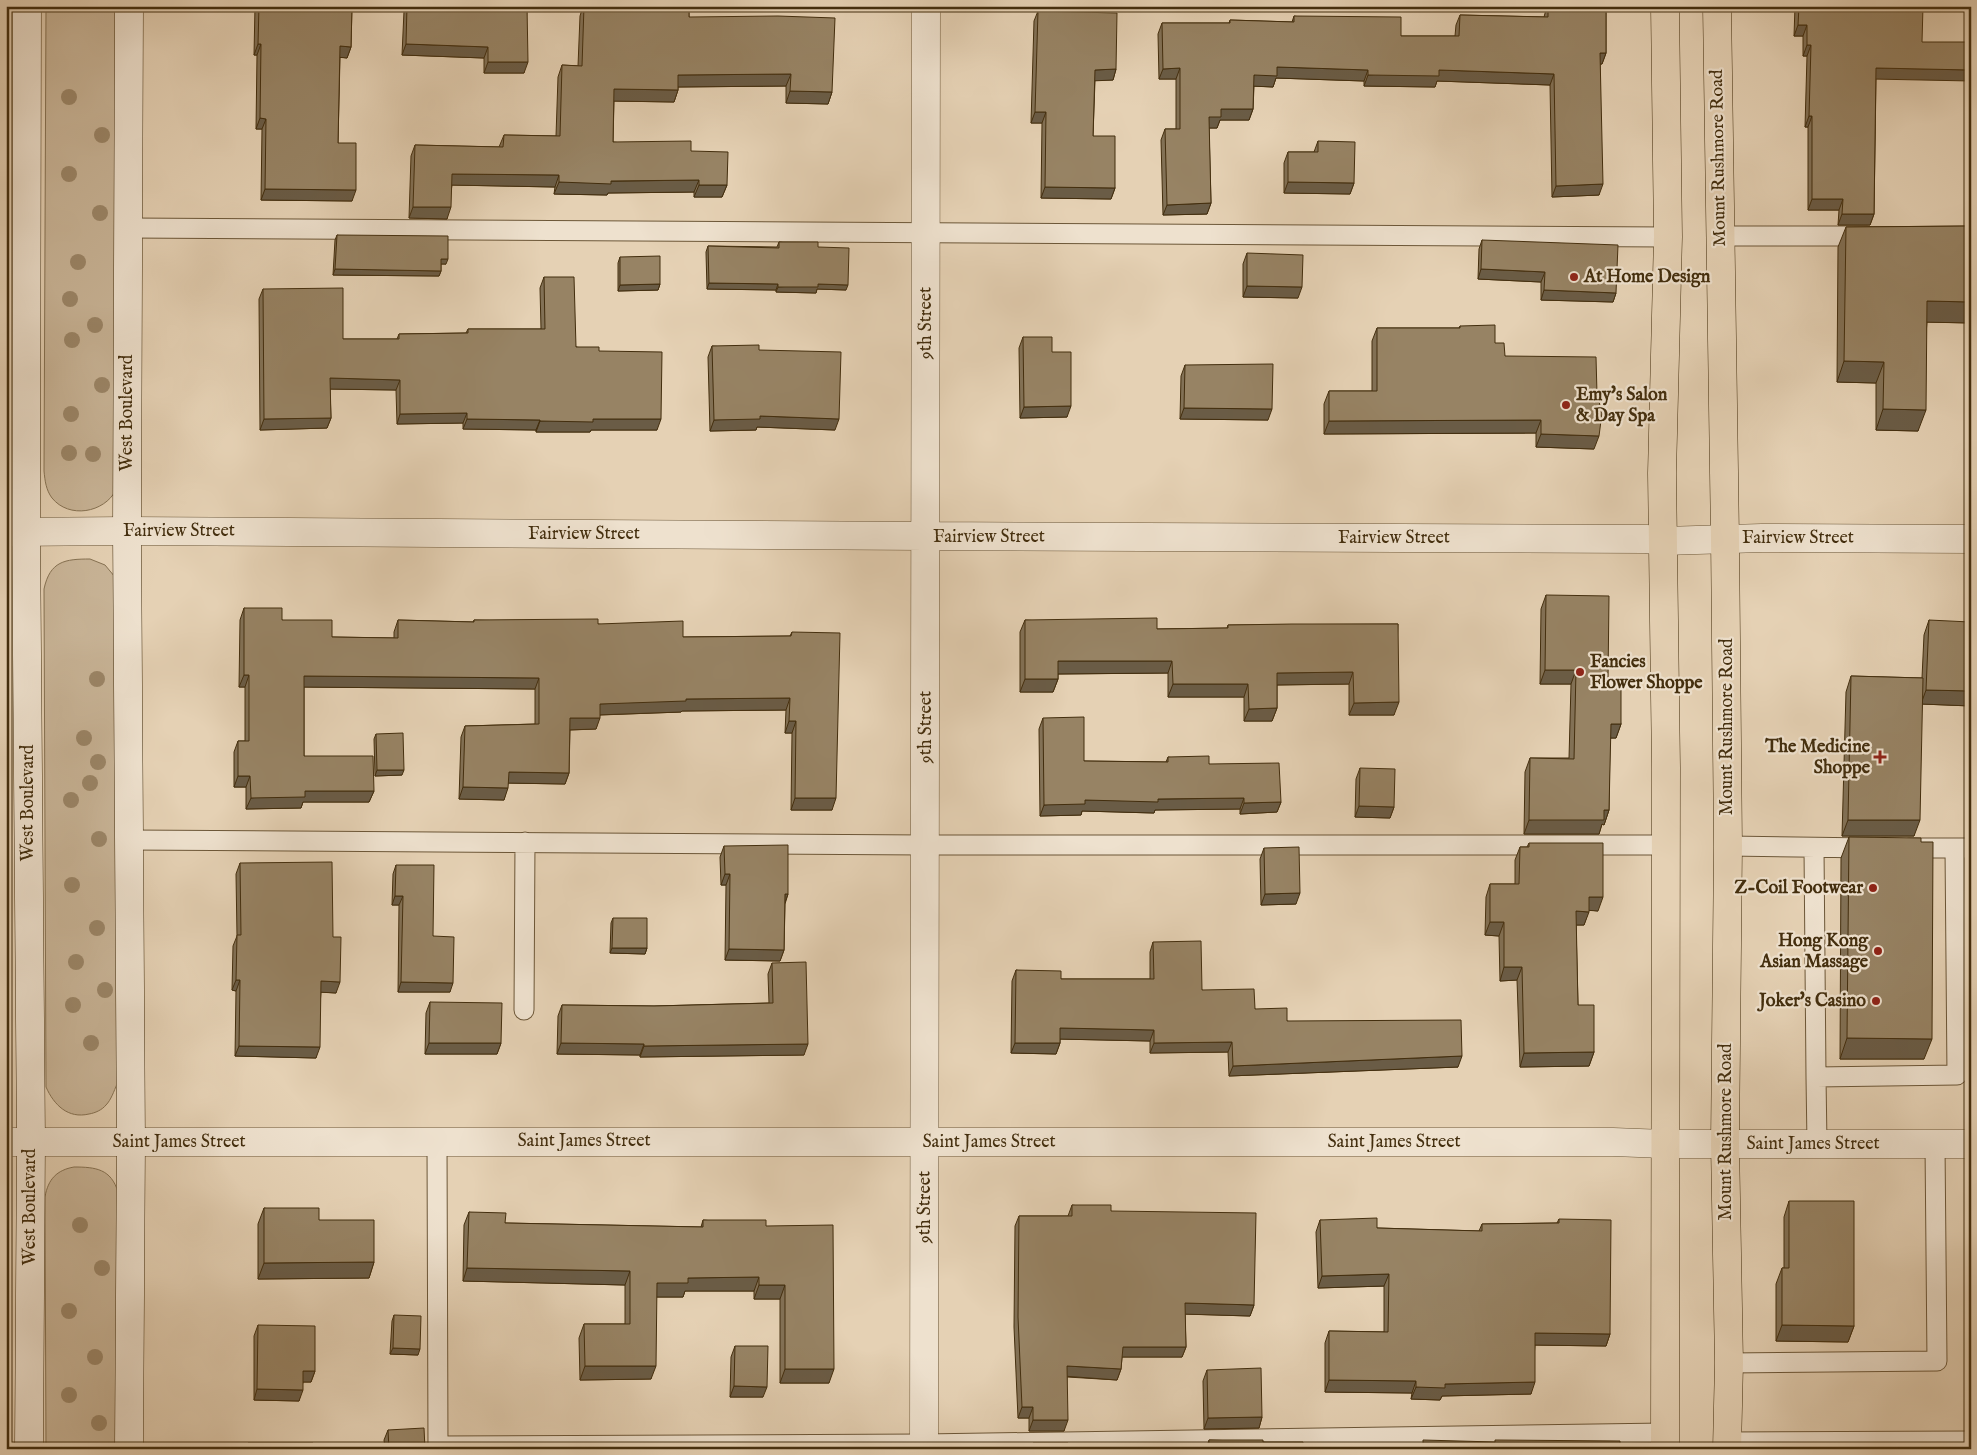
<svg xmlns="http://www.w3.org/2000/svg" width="1977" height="1455" font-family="'IM FELL English',serif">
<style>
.green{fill:#c9b598;stroke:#867253}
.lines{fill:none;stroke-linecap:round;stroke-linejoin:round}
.lane-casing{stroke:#6c5738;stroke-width:21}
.street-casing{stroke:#6c5738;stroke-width:29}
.secondary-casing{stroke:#432e0e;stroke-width:29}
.highway-casing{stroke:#432e0e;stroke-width:29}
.lane{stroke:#eee1ce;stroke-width:19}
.street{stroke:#eee1ce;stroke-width:28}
.secondary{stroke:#eee1ce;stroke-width:28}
.highway{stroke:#e5d1b4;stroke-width:28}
.tree{fill:#9b8668}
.wall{fill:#827156;stroke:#432e0e}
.shaded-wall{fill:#6a5c46;stroke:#432e0e}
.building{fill:#978364;stroke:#432e0e}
.poi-dot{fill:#8f2418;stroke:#eee1ce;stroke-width:2}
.labels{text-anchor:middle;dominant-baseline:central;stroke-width:4.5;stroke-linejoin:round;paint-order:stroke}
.street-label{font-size:18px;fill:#432e0e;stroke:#eee1ce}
.poi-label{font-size:18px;font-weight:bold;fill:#432e0e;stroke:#eee1ce;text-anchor:end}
</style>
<rect width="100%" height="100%" fill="#e5d1b4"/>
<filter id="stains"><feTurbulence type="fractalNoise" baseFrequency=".004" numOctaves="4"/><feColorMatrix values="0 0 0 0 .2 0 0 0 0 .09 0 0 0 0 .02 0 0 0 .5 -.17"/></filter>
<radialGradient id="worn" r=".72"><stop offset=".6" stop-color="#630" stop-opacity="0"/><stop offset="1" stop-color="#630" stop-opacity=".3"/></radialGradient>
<path class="green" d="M46 6H117L116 490C104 513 69 519 52 498 46 490 45 481 44 471Z
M90 559 105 565 115 577 117 633V1084C114 1091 111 1100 106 1105 102 1110 95 1113 89 1114 68 1119 54 1105 46 1087L44 589C50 561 65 559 90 559Z
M74 1167C96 1167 111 1169 118 1192V1449H46L45 1197C48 1179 57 1170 74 1167Z"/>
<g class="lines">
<g class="lane-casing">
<path id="lane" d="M128 228 1668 237
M1721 236H1867
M129 840 926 845H1665
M1728 846 1871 848
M1814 848 1816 1077 1957 1075 1955 848
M1909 848H1971
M524 1010 525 842
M1816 1077 1817 1144
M437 1141 438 1449
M1729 1363 1937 1361 1935 1144
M1727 1442 1971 1441
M438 1446 924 1444 1665 1433"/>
</g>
<g class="street-casing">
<path id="street" d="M6 532 127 531 925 536 1646 539 1664 541 1762 538 1971 539
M6 1142H1613L1665 1144H1971
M924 1449 926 6"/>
</g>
<g class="secondary-casing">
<path id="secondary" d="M27 6 26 532 31 1141 29 1449
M129 1449 131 1142 127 531 129 6"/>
</g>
<g class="highway-casing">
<path id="highway" d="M1665 6 1668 237 1662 473 1666 768 1665 1449
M1717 6 1725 538 1728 846 1725 1144 1729 1363 1727 1449"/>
</g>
<use href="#lane" class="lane"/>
<use href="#street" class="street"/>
<use href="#secondary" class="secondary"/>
<use href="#highway" class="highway"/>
</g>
<g class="tree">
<circle cx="69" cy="97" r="8"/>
<circle cx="102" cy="135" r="8"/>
<circle cx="69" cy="174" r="8"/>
<circle cx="100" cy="213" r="8"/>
<circle cx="78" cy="262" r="8"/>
<circle cx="70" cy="299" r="8"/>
<circle cx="95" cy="325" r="8"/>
<circle cx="72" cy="340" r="8"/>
<circle cx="102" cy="385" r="8"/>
<circle cx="71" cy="414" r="8"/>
<circle cx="69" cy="453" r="8"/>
<circle cx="93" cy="454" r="8"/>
<circle cx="97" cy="679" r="8"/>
<circle cx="84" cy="738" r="8"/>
<circle cx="98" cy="762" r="8"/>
<circle cx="90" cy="783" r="8"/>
<circle cx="71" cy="800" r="8"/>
<circle cx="99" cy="839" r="8"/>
<circle cx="72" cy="885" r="8"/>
<circle cx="97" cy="928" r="8"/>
<circle cx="76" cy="962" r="8"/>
<circle cx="105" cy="990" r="8"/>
<circle cx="73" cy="1005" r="8"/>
<circle cx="91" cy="1043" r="8"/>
<circle cx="80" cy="1225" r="8"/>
<circle cx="102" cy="1268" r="8"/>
<circle cx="69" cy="1311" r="8"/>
<circle cx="95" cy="1357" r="8"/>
<circle cx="69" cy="1395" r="8"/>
<circle cx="99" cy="1423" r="8"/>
</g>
<path class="wall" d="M255 6H352L351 47 347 58 340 57 338 143 352 201 261 200 262 129H256L257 55H254Z
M405 6H527L524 73H484V58L402 55 404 11Z
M583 6H689V17L832 92 828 104 786 103V86L678 87V90L674 102 614 101 613 142 691 151 727 185 722 197H694V192L608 193 607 195 554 194 555 187 452 185 447 219 409 218 411 156 415 145 499 147 504 135 556 136 558 77 562 65 578 66 580 16Z
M1547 6H1606V53L1602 64H1600L1599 195 1552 197 1550 85 1437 81 1435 87 1364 86V81L1276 78 1273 87 1254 86 1253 109 1249 120H1220L1217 128H1209L1211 203 1207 214 1163 215 1161 140 1165 129H1176V79H1159L1158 34 1162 23H1229L1230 20 1292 22 1294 16 1401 36H1455L1456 25 1460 15 1544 17Z
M1795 6H1923L1876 79 1874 214 1870 225H1838L1839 210H1808V127H1805L1807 56H1803V36H1794Z
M1038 11 1116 69 1113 80H1095L1093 136 1115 188 1111 199 1041 198 1042 123H1031L1034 21Z
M1318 141 1354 183 1350 194 1284 193V163L1288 152H1314Z
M1971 226V323L1927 322 1918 431 1876 430V383L1837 382 1838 247 1846 227Z
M337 235 446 264H441V271L439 276 333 275 335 240Z
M1482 240 1616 293 1613 302 1541 300V282L1478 279 1479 249Z
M779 242 818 247 846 290 817 289 816 293 776 292V290L707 289 706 252 708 246 777 247Z
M1247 253 1298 298 1243 297V264Z
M620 257 660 284 658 290 618 291V263Z
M544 277 576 347 599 351 657 430H591L590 432H536V430L463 429V423L397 424 396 390 330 389 331 418 327 428 260 430 259 299 263 289 343 339H397L399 334 466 333 468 329H541L540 288Z
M1460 326 1495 343 1505 356 1594 449 1536 447V433L1324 434V404L1329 391H1372V341L1377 328H1459Z
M1023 337 1052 352 1067 417 1020 418 1019 348Z
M712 346 759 350 835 430 757 427 756 430 710 431 708 357Z
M1185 365 1268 420 1180 419 1181 376Z
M1546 595 1608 680 1621 724 1616 738H1610L1609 810 1604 825 1602 824 1599 834H1524L1525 772 1530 758H1569L1571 684H1540L1541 609Z
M244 608 282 620 332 637 394 638V632L398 620 473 622 474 620 598 624 683 637 790 636 792 632 832 810H791L792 733H785L786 710 682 711 681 712 600 715 596 729 570 730 569 773 565 784 508 783 504 800 459 799 461 737 465 726 535 724V689L304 687V756L374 791 369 802H303L301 808 246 809V787H234V752L238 741H245V687H239L240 620Z
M1025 620 1157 629 1227 628 1228 625 1398 624 1394 715H1349V684L1277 685V708L1272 721H1244V697H1168V673L1058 674V679L1053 692H1020V632Z
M1929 620 1969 641H1971V706L1922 704 1914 836H1842L1846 692 1851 676 1922 678 1924 635Z
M1043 718 1084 761 1166 762 1168 757 1209 764 1281 802 1277 812 1240 814V809L1155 810 1154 813 1082 811 1081 815 1040 816 1039 729Z
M376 734 402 775 375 776 374 739Z
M1360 768 1394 807 1390 818 1355 817 1356 779Z
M1849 837 1924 1059H1840L1841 858Z
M1529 843 1598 911 1589 910 1584 925H1576L1578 1005 1594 1052 1589 1066 1520 1067 1517 980 1500 981 1499 936 1485 935 1486 897 1490 884H1515V860L1520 847H1527Z
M724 846 788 894 785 904 784 950 780 961 725 960 726 885H721L720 857Z
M1264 848 1296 904 1261 905 1260 859Z
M240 863 333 937 336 993 321 992 316 1058 235 1056 236 991 232 990 233 946 237 936 236 874Z
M396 865 433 936 450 992H398L399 905H392L393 874Z
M613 918 647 948 645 954 610 953 611 923Z
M1153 942 1202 990 1255 1009 1287 1021 1458 1067 1229 1076 1228 1052 1150 1053V1041L1060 1039V1043L1056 1054 1011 1053 1012 981 1016 970 1061 979H1150V952Z
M772 963 804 1055 640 1057V1055L557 1054 558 1016 562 1005 654 1006 769 1003 768 974Z
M430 1002 501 1043 497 1054H425L426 1013Z
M1789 1201 1854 1326 1848 1342 1776 1341V1284L1782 1268H1784V1217Z
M1072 1205 1111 1211 1254 1305 1250 1316 1185 1314 1186 1347 1182 1357H1122L1121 1369 1117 1380 1067 1377 1064 1431H1029V1418H1018L1014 1327 1015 1226 1019 1216H1068Z
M264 1208 319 1220 374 1262 369 1278 258 1279V1224Z
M469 1212 505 1223 701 1227 703 1220 766 1226 829 1383H780V1299H754V1291H685L683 1297H656L651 1379 580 1380 579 1338 584 1324H625V1285L463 1281 464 1225Z
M1559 1219 1610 1334 1606 1346 1535 1345 1531 1394 1442 1396 1440 1400 1411 1399 1412 1393 1325 1392V1343L1329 1331 1384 1332V1286L1318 1288 1316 1232 1320 1220 1377 1228 1479 1231 1482 1224 1557 1223Z
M394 1315 418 1355 390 1354 392 1321Z
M258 1325 315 1371 311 1382H303L299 1401 254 1400V1336Z
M735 1346 763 1397H730L731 1357Z
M1207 1370 1262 1417 1259 1428 1204 1429 1203 1381Z
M388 1430 425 1449H385L384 1440Z
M1209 1440 1263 1442 1303 1449H1206Z"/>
<path class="shaded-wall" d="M1798 25H1807L1803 36H1794Z
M258 44H261L257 55H254Z
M406 44 488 47 484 58 402 55Z
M1807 45H1811L1807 56H1803Z
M340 46 351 47 347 58 336 57Z
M1600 53H1606L1602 64H1596Z
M488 62H528L524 73H484Z
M1277 67 1368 70 1364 81 1276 78 1273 87 1250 86 1254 75Z
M1180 68 1176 79H1159L1163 69Z
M1876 68 1971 70V81L1872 79Z
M1116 69 1113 80 1091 81 1095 70Z
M1439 70 1554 74 1550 85 1437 81 1435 87 1364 86 1368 75Z
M791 74 786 86 674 87 678 75Z
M614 89 678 90 674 102 610 101Z
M790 91 832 92 828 104 786 103Z
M1221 109H1253L1249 120H1220L1217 128H1205L1209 117Z
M1035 112H1046L1042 123H1031Z
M1809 116H1812L1808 127H1805Z
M260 118 266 119 262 129H256Z
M452 174 559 175 555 187 448 185Z
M699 180 694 192 608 193 607 195 554 194 559 182Z
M1288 182 1354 183 1350 194 1284 193Z
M1603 184 1599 195 1552 197 1556 186Z
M699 185H727L722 197H694Z
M1045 187 1115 188 1111 199 1041 198Z
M265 189 356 190 352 201 261 200Z
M1812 199H1843L1839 210H1808Z
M1211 203 1207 214 1163 215 1167 205Z
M413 207H451L447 219 409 218Z
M1842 214H1874L1870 225H1838Z
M441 259H448L446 264H439Z
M335 269 441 271 439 276 333 275Z
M1481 269 1545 272 1541 282 1478 279Z
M709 283 778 284 776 290 707 289Z
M660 284 658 290 618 291 620 285Z
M818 284 848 285 846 290 817 289 816 293 776 292 778 287Z
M1247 286 1302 287 1298 298 1243 297Z
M1544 290 1616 293 1613 302 1541 300Z
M1927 301 1971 302V323L1920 322Z
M1844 361 1884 362 1876 383 1837 382Z
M330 378 400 380 396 390 327 389Z
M1071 406 1067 417 1020 418 1024 407Z
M1184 408 1272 409 1268 420 1180 419Z
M1883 409 1926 410 1918 431 1876 430Z
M467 413 463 423 397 424 400 414Z
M760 416 839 419 835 430 757 427 756 430 710 431 714 420Z
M331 418 327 428 260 430 264 419Z
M467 419 540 420 536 430 463 429Z
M593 419H661L657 430H591L590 432H536L540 421Z
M1541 420 1536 433 1324 434 1329 421Z
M1541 434 1599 436 1594 449 1536 447Z
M1058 661H1172L1168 673 1053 674Z
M1545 670H1576L1571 684H1540Z
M1353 672 1349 684 1272 685 1277 673Z
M244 675H249L245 687H239Z
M304 676 539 678 535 689 299 687Z
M1025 679H1058L1053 692H1020Z
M1173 684H1248L1244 697H1168Z
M1926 690 1971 691V706L1921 704Z
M790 698 786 710 682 711 681 712 596 715 600 704 686 699Z
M1399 702 1394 715H1349L1354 703Z
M1277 708 1272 721H1244L1249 709Z
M570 718H600L596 729 566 730Z
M789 721H796L792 733H785Z
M1611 724H1621L1616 738H1606Z
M377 770H404L402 775 375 776Z
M509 772 569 773 565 784 504 783Z
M238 776H250L246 787H234Z
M463 787 508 788 504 800 459 799Z
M305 791H374L369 802H303L301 808 246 809 251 798Z
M795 798H836L832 810H791Z
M1244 798 1240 809 1155 810 1154 813 1082 811 1081 815 1040 816 1044 805 1085 800Z
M1281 802 1277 812 1240 814 1244 803Z
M1359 806 1394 807 1390 818 1355 817Z
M1604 810H1609L1604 825 1602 824 1599 834H1524L1529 820Z
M1848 820H1920L1914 836H1842Z
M725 874H730L726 885H721Z
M1300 893 1296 904 1261 905 1265 894Z
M785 894H788L784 905Z
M395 896H403L399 905H392Z
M1589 897H1603L1598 911 1584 910Z
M1576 911 1589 912 1584 925H1571Z
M1490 922H1504L1499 936 1485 935Z
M612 948H647L645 954 610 953Z
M729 949 784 950 780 961 725 960Z
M1504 967H1522L1517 980 1500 981Z
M236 980H240L236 991 232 990Z
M321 981 340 982 336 993 317 992Z
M401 982 453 983 450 992H398Z
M1060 1028 1154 1030 1150 1041 1057 1039Z
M1847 1038 1932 1039 1924 1059H1840Z
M1232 1042 1228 1052 1150 1053 1154 1043Z
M429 1043H501L497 1054H425Z
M561 1043 644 1044 640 1055 557 1054Z
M1015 1043H1060L1056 1054 1011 1053Z
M808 1044 804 1055 640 1057 644 1046Z
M239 1046 320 1047 316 1058 235 1056Z
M1594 1052 1589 1066 1520 1067 1524 1053Z
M1462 1056 1458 1067 1229 1076 1233 1066Z
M374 1262 369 1278 258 1279 264 1263Z
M467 1268 630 1271 625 1285 463 1281Z
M1389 1274 1384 1286 1318 1288 1322 1276Z
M759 1277 754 1291H685L683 1297H652L657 1283 688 1278Z
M759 1285H785L780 1299H754Z
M1185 1303 1254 1305 1250 1316 1181 1314Z
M1782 1325 1854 1326 1848 1342 1776 1341Z
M1535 1333 1610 1334 1606 1346 1531 1345Z
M1123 1347H1186L1182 1357H1119Z
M393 1348 420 1349 418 1355 390 1354Z
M585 1366H656L651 1379 580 1380Z
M1067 1366 1121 1369 1117 1380 1063 1376Z
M785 1369H834L829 1383H780Z
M303 1371H315L311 1382H299Z
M1329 1380 1416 1381 1412 1393 1325 1392Z
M1535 1382 1531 1394 1442 1396 1440 1400 1411 1399 1416 1387 1445 1384Z
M734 1386 767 1387 763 1397H730Z
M257 1389 303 1390 299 1401 254 1400Z
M1022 1407H1033L1029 1418H1018Z
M1262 1417 1259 1428 1204 1429 1208 1418Z
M1033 1420H1068L1064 1431H1029Z"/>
<path class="building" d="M259 6H352L351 47 340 46 338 143H356V190L265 189 266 119 260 118 261 44H258Z
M407 6H527L528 62H488V47L406 44Z
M584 6H689V17L778 16 835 18 832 92 790 91 791 74 678 75V90L614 89 613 142 691 141V151L728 152 727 185H699V180L611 181V184L559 182V175L452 174 451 207H413L415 145 503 147 504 135 560 136 562 65 582 66Z
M1548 6H1606V53H1600L1603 184 1556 186 1554 74 1439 70V76L1368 75V70L1277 67V76L1254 75 1253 109H1221V117H1209L1211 203 1167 205 1165 129H1180V68L1163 69 1162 23H1230V20L1294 22V16L1401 17V36H1459L1460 15 1548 17Z
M1799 6H1923L1922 42H1971V70L1876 68 1874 214H1842L1843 199H1812V116H1809L1811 45H1807V25H1798Z
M1038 11 1117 13 1116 69 1095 70 1093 136H1115V188L1045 187 1046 112H1035Z
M1318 141 1355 142 1354 183 1288 182V152H1318Z
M1971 226V302L1927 301 1926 410 1883 409 1884 362 1844 361 1846 227Z
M337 235 448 236V259H441V271L335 269Z
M1482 240 1618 245 1616 293 1544 290 1545 272 1481 269Z
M779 242H818V247L849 248 848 285 818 284V287H778V284L709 283 708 246 779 248Z
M1247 253 1303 255 1302 287 1247 286Z
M660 256V284L620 285V257Z
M544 277H574L576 347H599V351L662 352 661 419H593V422L540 421V420L467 419V413L400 414V380L330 378 331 418 264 419 263 289 343 288V339H399V334L468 333V329H545Z
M1495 325V343H1504L1505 356 1596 357 1597 394 1602 413 1599 436 1541 434V420L1329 421V391H1377V328H1460V326Z
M1023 337H1052V352H1071V406L1024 407Z
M759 345V350L841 352 839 419 760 416V419L714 420 712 346Z
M1273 364 1272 409 1184 408 1185 365Z
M1546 595 1609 596 1608 680H1621V724H1611L1609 810H1604V820H1529L1530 758 1574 759 1576 670H1545Z
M244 608H282V620H332V637L398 638V620L474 622V620L598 619V624L683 621V637L791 636 792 632 840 633 836 798H795L796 721H789L790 698 686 699V701L600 704V718H570L569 773 509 772 508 788 463 787 465 726 539 724V678L304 676V756H373L374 791H305V797L251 798 250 776H238V741H249V675H244Z
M1157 618V629L1228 628V625L1292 624H1398L1399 702 1354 703 1353 672 1277 673V708L1249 709 1248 684H1173L1172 661H1058V679H1025V620Z
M1929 620 1970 622 1969 641H1971V691L1926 690Z
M1851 676 1923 678 1920 820H1848Z
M1084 717V761L1168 762V757L1209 756V764L1279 763 1281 802 1244 803V798L1158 799V802L1085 800V804L1044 805 1043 718Z
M403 733 404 770H377L376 734Z
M1360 768 1395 769 1394 807 1359 806Z
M1849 837 1921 838V842H1933L1932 1039 1847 1038Z
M1529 843H1603V897H1589V912L1576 911 1578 1005H1594V1052L1524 1053 1522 967H1504V922H1490V884H1519L1520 847H1529Z
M788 845V894H785L784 950 729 949 730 874H725L724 846Z
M1299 847 1300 893 1265 894 1264 848Z
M332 862 333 937H341L340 982 321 981 320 1047 239 1046 240 980H236L237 935H241L240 863Z
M396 865H434L433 936 454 937 453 983 401 982 403 896H395Z
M613 918H647V948H612Z
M1201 941 1202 990 1254 989 1255 1009 1287 1008V1021L1461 1020 1462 1056 1233 1066 1232 1042 1154 1043V1030L1060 1028V1043H1015L1016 970 1061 971V979H1154L1153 942Z
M806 962 808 1044 644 1046V1044L561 1043 562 1005 654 1006 773 1003 772 963Z
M430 1002 502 1003 501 1043H429Z
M1789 1201H1854V1326L1782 1325V1268H1789Z
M1072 1205H1111V1211L1256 1213 1254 1305 1185 1303 1186 1347H1123L1121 1369 1067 1366 1068 1420H1033V1407H1022L1018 1317 1019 1216H1072Z
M264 1208H319V1220H374V1262L264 1263Z
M469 1212 506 1213 505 1223 703 1227V1220H766V1226L833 1225 834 1369H785V1285H759V1277L688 1278V1283H657L656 1366H585L584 1324H630V1271L467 1268Z
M1377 1218V1228L1482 1231V1224L1559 1223V1219L1611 1220 1610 1334 1535 1333V1382L1445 1384V1388L1416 1387V1381L1329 1380V1331L1388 1332 1389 1274 1322 1276 1320 1220Z
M394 1315 421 1316 420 1349 393 1348Z
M258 1325 315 1326V1371H303V1390L257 1389Z
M735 1346H768L767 1387 734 1386Z
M1261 1368 1262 1417 1208 1418 1207 1370Z
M424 1428 425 1449H389L388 1430Z
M1209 1440H1263V1442H1303V1449H1209Z
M1423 1440 1495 1442V1440L1620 1441V1449H1369V1446H1423Z
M248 1443H313V1449H248Z
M1033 1443H1068V1448H1076V1449H1033Z"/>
<g class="poi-dot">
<circle cx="1574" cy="277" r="5"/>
<circle cx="1566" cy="405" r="5"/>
<circle cx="1580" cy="672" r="5"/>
<path d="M1877.5 749.5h5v5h5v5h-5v5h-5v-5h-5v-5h5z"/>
<circle cx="1873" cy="888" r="5"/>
<circle cx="1878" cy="951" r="5"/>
<circle cx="1876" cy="1001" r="5"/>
</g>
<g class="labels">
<g class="street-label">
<text transform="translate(1719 158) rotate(-91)">Mount Rushmore Road</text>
<text transform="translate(926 323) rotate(-90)">9th Street</text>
<text transform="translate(127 413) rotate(-90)">West Boulevard</text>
<text x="179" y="531">Fairview Street</text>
<text x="584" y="534">Fairview Street</text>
<text x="989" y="537">Fairview Street</text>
<text x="1394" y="538">Fairview Street</text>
<text x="1798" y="538">Fairview Street</text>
<text transform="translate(926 727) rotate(-90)">9th Street</text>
<text transform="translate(1727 727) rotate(-90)">Mount Rushmore Road</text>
<text transform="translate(28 803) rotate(-90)">West Boulevard</text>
<text transform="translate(1726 1132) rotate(-90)">Mount Rushmore Road</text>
<text x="584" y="1141">Saint James Street</text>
<text x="179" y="1142">Saint James Street</text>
<text x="989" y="1142">Saint James Street</text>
<text x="1394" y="1142">Saint James Street</text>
<text x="1813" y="1144">Saint James Street</text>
<text transform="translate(30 1207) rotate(-90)">West Boulevard</text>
<text transform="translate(925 1207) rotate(-90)">9th Street</text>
</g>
<g class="poi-label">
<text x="1584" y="277" text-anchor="start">At Home Design</text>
<text x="1576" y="395" text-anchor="start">Emy's Salon<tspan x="1576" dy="21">&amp; Day Spa</tspan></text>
<text x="1590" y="662" text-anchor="start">Fancies<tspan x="1590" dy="21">Flower Shoppe</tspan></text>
<text x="1870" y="747">The Medicine<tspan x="1870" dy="21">Shoppe</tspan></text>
<text x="1863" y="888">Z-Coil Footwear</text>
<text x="1868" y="941">Hong Kong<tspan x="1868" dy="21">Asian Massage</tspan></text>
<text x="1866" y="1001">Joker's Casino</text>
</g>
</g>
<rect width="1977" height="1455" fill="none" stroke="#e5d1b4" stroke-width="25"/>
<rect x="8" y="8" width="1962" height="1440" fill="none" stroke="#432e0e" stroke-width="2.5"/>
<rect x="12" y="12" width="1952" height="1430" fill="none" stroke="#432e0e"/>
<rect width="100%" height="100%" filter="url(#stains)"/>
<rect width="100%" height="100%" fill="url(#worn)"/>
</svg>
